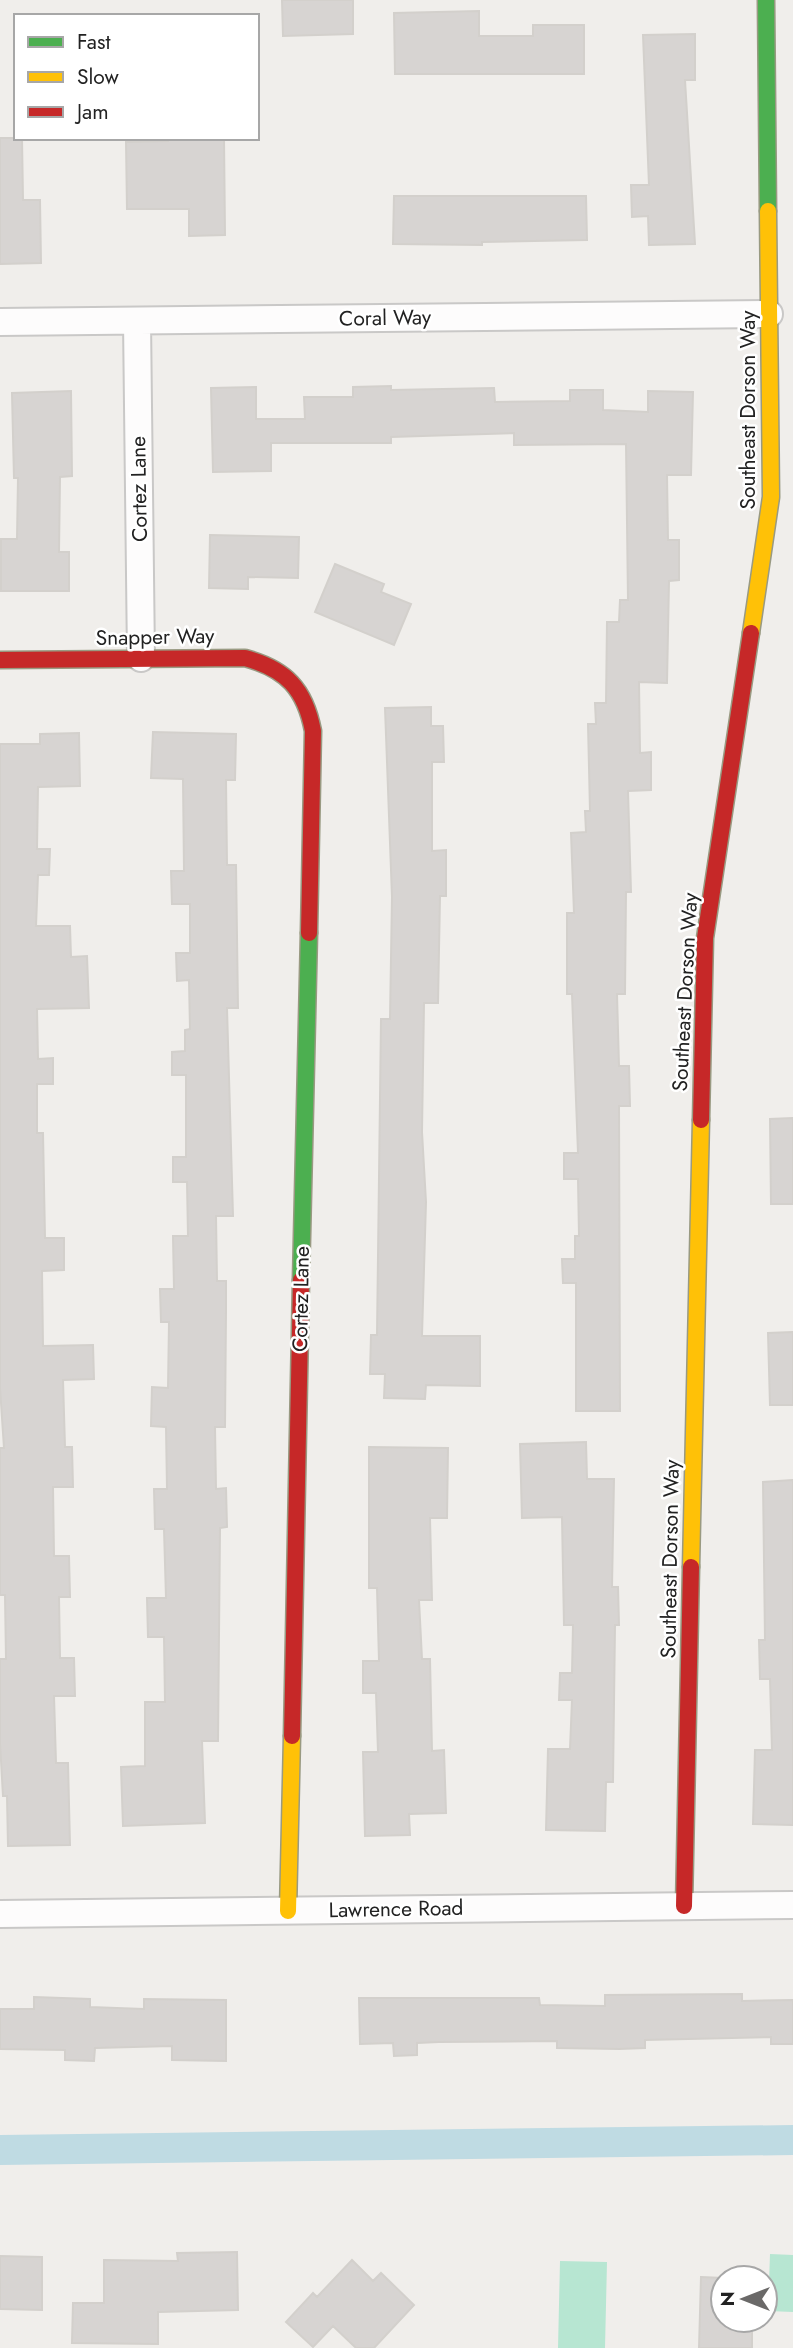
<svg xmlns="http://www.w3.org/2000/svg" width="793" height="2348" font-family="Jost,sans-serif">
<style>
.pitch{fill:#b7e6d2}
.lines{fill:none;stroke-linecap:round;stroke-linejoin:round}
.canal{stroke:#bfdbe3;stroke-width:30}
.building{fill:#d7d4d2;stroke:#d3d0cc;stroke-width:2}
.street-casing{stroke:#c9c8c7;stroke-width:30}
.fast-casing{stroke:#999a82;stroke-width:19}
.slow-casing{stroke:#999a82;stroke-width:19}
.jam-casing{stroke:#999a82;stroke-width:19}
.street{stroke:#fdfcfc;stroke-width:26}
.fast{stroke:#4caf50;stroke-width:16}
.slow{stroke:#ffc107;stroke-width:16}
.jam{stroke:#c62828;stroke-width:16}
.labels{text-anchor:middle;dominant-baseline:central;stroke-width:5;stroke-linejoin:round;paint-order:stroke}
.street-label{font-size:21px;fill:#222;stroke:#fff}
</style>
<rect width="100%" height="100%" fill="#f0eeeb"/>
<path class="pitch" d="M770 2254 793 2255V2312L768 2311Z
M560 2261 607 2262 605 2348H558Z"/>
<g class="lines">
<path class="canal" d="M0 2150 793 2140"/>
</g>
<path class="building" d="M282 0H353V34L283 36Z
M479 11V36H533V25H584V74H395L394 13Z
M695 34V80H685L695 244 649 245 648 216 632 217 631 185H649L643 35Z
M0 138H22L23 200H40L41 263 0 264Z
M168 138H224L225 235 189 236V209H127L126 142 168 141Z
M394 196H586L587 240 482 242V245L393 244Z
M391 386V390L494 388 495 402 570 401V390H603V410L648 412V391L693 392 691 475H667L668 540H679V580L669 581 667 683 639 682 640 753 651 752V790L628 791 631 892H626L625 994H617L619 1066H629L630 1106H619L620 1411H576V1283H563L562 1259H575V1236H579L578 1179H564V1153H578L572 994H567V913H574L571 833 586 832 585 811H590L588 724H596L595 703H606L607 622H619L620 600H628L626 444 514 445V433L391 437V443H271V471L213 472 211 388 256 387V419H305L304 397H353V387Z
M71 391 72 476 60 477 59 552H69V591H1V539H17L18 478H14L12 393Z
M210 535 299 537 298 578 248 577V589L209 588Z
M335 564 384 584 381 592 411 604 394 645 315 612Z
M431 707V726H443L444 762H432V851L446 850V896H440L438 1003H424L422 1132 426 1202 422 1336H480V1386L426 1385 425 1399 384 1398 385 1374H370L371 1335H377L381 1019H390L392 897 385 708Z
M153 732 236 734 235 780H226L227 865H236L238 1008H227L233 1216H216L217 1281H226V1311L225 1427H215L216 1489 226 1488 227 1527 220 1528 218 1741H202L205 1823 123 1826 121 1767 145 1766V1702H165L164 1637H148L147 1598H166L164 1529H155L154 1489H167L166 1427 151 1426 152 1387 168 1388 169 1322H161L160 1289H174L173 1236H188L187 1182H173V1157H186V1075H172V1052L185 1051V1030L190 1029 189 980 177 981 176 953H190V904H172L171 871H184L183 779 151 778Z
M79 733 80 786 38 787 37 849H50L49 875H38L36 926H70L71 957 87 956 89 1008 37 1009 38 1059 53 1058V1084H37V1133H43L45 1238H64V1270L42 1271 43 1346 93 1345 94 1379 63 1380 65 1447H72L73 1487H53L54 1556H69L70 1597H59L60 1658H74L75 1696H54L56 1763H68L70 1845 8 1846 7 1796H3L0 1743V1659H6L5 1595H0V1448H4L0 1388V744H40V734Z
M793 1118V1204H771L770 1119Z
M793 1332V1405H770L768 1333Z
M586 1442 587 1479H614L612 1587H618L619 1625H615L613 1782H606L605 1831 546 1830 548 1749H570L572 1700H559L560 1673H572L573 1625H564L562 1517 522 1518 520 1444Z
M369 1447 448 1448 447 1518H430L432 1600H419L422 1659H430L432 1751 444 1750 446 1813 409 1814 410 1835 365 1836 363 1752H378L376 1693H363V1661H379L377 1588H369Z
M793 1480V1825L753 1824 755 1750H772L770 1679H760L759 1640H765L763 1482Z
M742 1994V2001L793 2000V2044H771V2037L645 2040V2048L619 2049 557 2048V2041L439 2042 417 2043V2055L394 2056 393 2043 360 2044 359 1998H539L540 2005 605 2006V1995Z
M34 1997 90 1999V2007L144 2009V1999L226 2000V2061L172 2060V2046L95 2048 94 2061 65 2060V2050L0 2049V2009H34Z
M237 2252 238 2310 158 2312V2344L72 2343 73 2303H104V2260L178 2261 177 2253Z
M0 2256 42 2257V2310L0 2309Z
M352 2260 373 2281 381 2273 414 2305 374 2348H356L333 2326 313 2347 286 2322 313 2293 317 2297Z
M701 2277 723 2278V2320H752V2348H699Z"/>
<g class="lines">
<g class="street-casing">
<path id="street" d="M137 321 141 658
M0 322 769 314
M0 1914 793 1905"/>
</g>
<g class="fast-casing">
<path id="fast" d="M766 0 768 211
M301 1280 309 933"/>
</g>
<g class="slow-casing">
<path id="slow" d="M751 633 771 497 768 211
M691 1567 701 1120
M288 1911 292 1736"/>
</g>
<g class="jam-casing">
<path id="jam" d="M0 660 245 658C286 669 305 689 313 731L309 933
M701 1120 705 938 751 633
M292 1736 301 1280
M684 1906 691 1567"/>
</g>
<use href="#street" class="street"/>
<use href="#fast" class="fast"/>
<use href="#slow" class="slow"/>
<use href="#jam" class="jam"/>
</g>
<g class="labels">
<g class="street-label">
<text transform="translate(385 318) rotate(-1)">Coral Way</text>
<text transform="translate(748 410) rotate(-90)">Southeast Dorson Way</text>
<text transform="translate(139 489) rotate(-91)">Cortez Lane</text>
<text transform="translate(155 637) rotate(-1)">Snapper Way</text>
<text transform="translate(685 992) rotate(-87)">Southeast Dorson Way</text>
<text transform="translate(301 1299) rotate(-89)">Cortez Lane</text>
<text transform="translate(670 1559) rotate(-89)">Southeast Dorson Way</text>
<text transform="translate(396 1909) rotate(-1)">Lawrence Road</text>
</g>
</g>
<rect x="14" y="14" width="245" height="126" fill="#ffffff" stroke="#a7a7a7" stroke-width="2"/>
<rect x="28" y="37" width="35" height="10" fill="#4caf50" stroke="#a7a7a7" stroke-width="2"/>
<text x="77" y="49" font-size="21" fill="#222222">Fast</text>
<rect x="28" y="72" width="35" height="10" fill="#ffc107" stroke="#a7a7a7" stroke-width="2"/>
<text x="77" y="84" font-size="21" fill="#222222">Slow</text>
<rect x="28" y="107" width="35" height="10" fill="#c62828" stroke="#a7a7a7" stroke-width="2"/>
<text x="77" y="119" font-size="21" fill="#222222">Jam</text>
<g transform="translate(744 2299) rotate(270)"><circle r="33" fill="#ffffff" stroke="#a7a7a7" stroke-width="2"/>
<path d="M0-5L12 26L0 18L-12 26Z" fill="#6a6968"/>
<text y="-10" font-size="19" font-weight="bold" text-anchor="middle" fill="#222222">N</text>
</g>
</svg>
